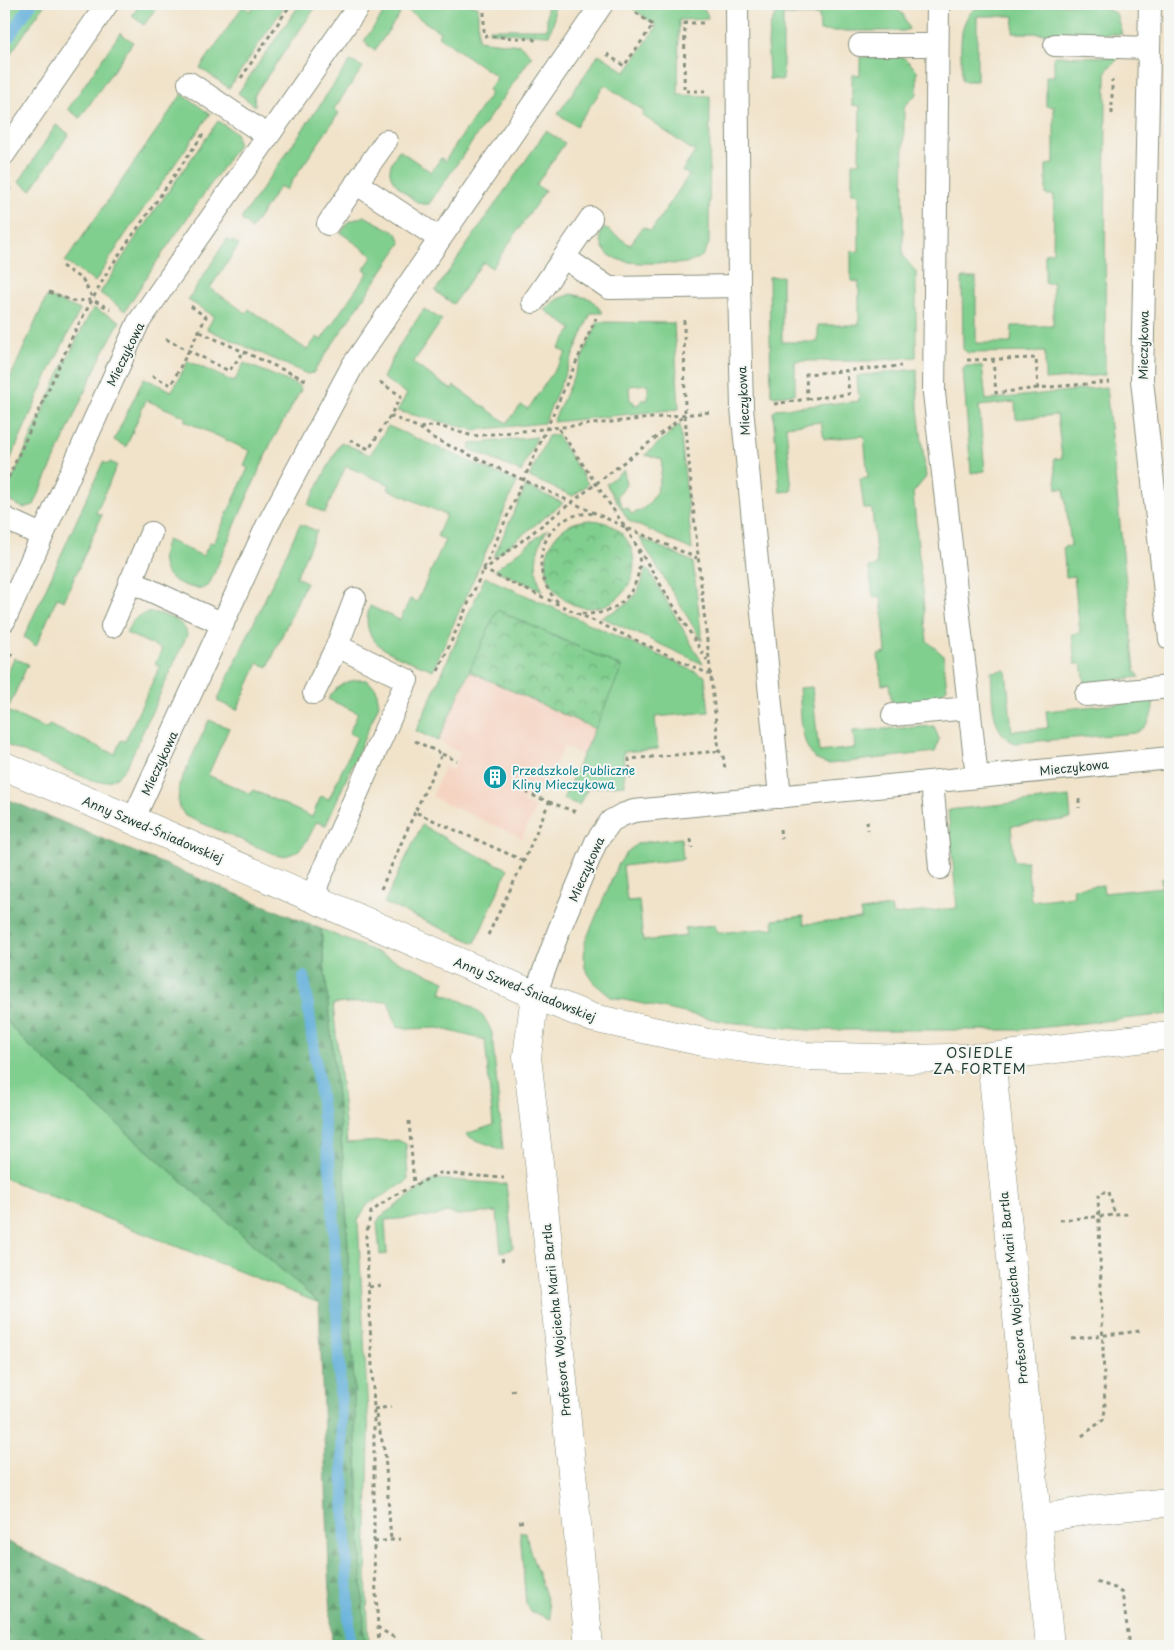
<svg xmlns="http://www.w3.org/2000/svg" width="1174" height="1650" font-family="'Playpen Sans',sans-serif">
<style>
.built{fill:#f5d3c1}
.green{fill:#81cf8f;stroke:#508662;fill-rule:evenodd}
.forest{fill:url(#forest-firs);stroke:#447857}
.park{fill:url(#park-crowns);stroke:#508662}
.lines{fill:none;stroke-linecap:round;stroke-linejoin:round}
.stream{stroke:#60afda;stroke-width:12}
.service-casing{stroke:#88907f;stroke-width:24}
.minor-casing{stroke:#88907f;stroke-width:29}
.path{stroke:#88907f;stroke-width:3;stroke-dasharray:4 4;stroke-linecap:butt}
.service{stroke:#fff;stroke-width:22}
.minor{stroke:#fff;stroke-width:28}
.labels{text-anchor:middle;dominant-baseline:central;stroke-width:4;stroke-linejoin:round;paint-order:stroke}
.street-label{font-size:12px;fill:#1f3d34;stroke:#f6f6f2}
.culture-label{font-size:12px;fill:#0d838f;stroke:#f6f6f2;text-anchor:start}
.neighbourhood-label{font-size:14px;letter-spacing:1px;fill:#1f3d34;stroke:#f6f6f2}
</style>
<defs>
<pattern id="forest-firs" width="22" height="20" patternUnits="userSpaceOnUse" patternTransform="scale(1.25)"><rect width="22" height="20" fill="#68b27a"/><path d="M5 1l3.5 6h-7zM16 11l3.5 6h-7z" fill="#559265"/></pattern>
<pattern id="park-crowns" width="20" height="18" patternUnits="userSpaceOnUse" patternTransform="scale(1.25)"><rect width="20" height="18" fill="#81cf8f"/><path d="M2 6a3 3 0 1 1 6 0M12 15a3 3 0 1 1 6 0" fill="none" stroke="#69a976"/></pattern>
</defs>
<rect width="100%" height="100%" fill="#f6f6f2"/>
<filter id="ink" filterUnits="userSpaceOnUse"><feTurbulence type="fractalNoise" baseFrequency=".02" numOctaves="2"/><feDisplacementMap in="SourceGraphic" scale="10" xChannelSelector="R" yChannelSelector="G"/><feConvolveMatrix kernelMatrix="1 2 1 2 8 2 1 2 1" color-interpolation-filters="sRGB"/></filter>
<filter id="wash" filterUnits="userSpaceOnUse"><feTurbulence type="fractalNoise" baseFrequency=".0096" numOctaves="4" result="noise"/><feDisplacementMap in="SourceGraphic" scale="20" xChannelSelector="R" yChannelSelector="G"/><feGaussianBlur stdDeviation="1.12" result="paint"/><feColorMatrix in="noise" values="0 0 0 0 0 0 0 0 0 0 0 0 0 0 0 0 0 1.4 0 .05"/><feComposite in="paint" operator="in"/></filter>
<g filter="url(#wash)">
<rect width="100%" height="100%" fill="#f1e3ca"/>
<path class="built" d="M497 610 622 667 583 755 564 746 545 789 531 783 523 802 536 808 522 838 432 797 444 767 453 770 461 752 438 741Z"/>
<path class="green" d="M4 4H45L4 63Z
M140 4H159L144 25 132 16Z
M255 4H286L229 88 200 68 243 6 250 11Z
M300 4H318L254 95 255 106 238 93Z
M390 4H467L478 6V40L520 45 532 56 429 204C419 205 415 201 408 195 388 179 384 171 399 150L431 172 441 158 445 161 491 93 488 90 497 77 438 36 440 32 404 8 375 50 367 46 368 44 364 41Z
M547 4 554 7V21L549 35 489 32V29H547Z
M637 4H694C701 6 708 11 708 19L679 20 678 95 710 96 709 244 703 255C690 266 674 264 658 263 635 263 599 265 600 233L604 227 630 245 643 227 651 231 689 175 682 171 695 152 642 115 644 111 605 85 576 126 558 114 599 54 626 72 657 26 632 8Z
M889 4 903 14 909 29 904 31H820L819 15H783V80L769 79C769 53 761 15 790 4Z
M993 4 1095 5 1116 13 1122 34 1013 33 1014 16H977V81H962C962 52 952 5 993 4Z
M120 33 133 42 80 118 68 109Z
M1054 56 1120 57 1106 71 1105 375 1045 380V352L968 353 963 349 962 278H976V343H1011L1012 326H1053V283H1045V253L1053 252 1054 195H1046V165L1054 164V107L1046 106V76H1054Z
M860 57H903L917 70V94L904 107 903 256 916 272V357L869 361H795V394L775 396 771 394 769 277 782 276V342H818V325H859V282L851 281V252L859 251V194L852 193V163H859L860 106 852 105V75H860Z
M350 61 363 67 334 109 339 113 286 190 280 186 251 229 241 219Z
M182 94 210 114 125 235 95 282 65 262Z
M218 121 236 133 238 145 151 270 125 311 100 293 136 237Z
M56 125 69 134 31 190 19 182Z
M546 131 565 143 536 185 545 191 492 268 483 262 453 304 435 291Z
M364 216 397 233 401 243 313 373 307 374 207 329 214 316 188 300 227 239 231 242 233 241 239 245 210 288 246 313 249 309 307 350 317 337 321 340 368 272 364 269 373 256 341 233 348 222Z
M572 294 591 299 603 313H591L544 423 475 430 397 411 407 394 383 378 399 346 424 309 442 320 413 363 452 390 454 386 507 423 521 405 528 409 566 353 559 348 572 329 545 310 556 300Z
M47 296 80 310 49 372 4 474V392Z
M93 308 120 321 101 356 34 505 23 508 4 498 62 368Z
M598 322 674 323 679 409 553 422ZM648 384V400H641L640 404 634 405V402L630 400 629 386Z
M188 361 234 382 244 363 299 386 301 390 271 443 209 585 201 589C170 585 154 570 167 540L203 556 210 542 214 543 248 468 244 466 250 451 185 421 186 417 146 400 126 447 114 440 144 378 172 391Z
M966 366H982L986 400 1106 387 1135 671 1140 677 1085 683 1082 664H1075L1072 634 1080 633 1074 576 1066 577 1063 547 1071 546 1064 489H1057L1054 459 1062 458 1057 415 1016 419 1015 402 979 406 985 471 971 473 963 369Z
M917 369 918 408 926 477 913 493 927 641 943 655 947 688 934 701 892 704 889 684 882 685 878 655 886 653 881 596 873 597 869 567 877 566 872 509H864L860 479 868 478 864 436 824 439 821 422 786 426 792 491 780 492 773 412 776 409 859 401 857 376Z
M680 424 692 550 629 521 606 484 624 470 626 485 617 496 623 508H628L631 514C655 508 662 482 662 459L645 455Z
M388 426 517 482 433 670C403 657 355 649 370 606L400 620 410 599 417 602 445 540 437 536 446 515 388 489 390 485 346 466 325 513 308 505 341 442 370 455Z
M557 435 588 484 573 496 529 477 548 436Z
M537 437 521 472 469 449 471 444Z
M103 462 108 464 110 462 117 465 96 513 102 515 64 601 57 598 36 646 24 637Z
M526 486 563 503 493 558Z
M300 524 317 531 296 577 306 582 268 667 258 663 237 710 217 701Z
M548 529C535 547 532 571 543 591L495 570Z
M639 537 693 562 702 641Z
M645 568 648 569 703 664 601 617C626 607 641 598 645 568Z
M485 577 705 676 709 712 655 717 658 749 623 752 625 785 588 788 579 805 563 799 622 667 497 610 438 741 416 731Z
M151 612C164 614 186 621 187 635L128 764C118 779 108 785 91 780L4 744V682L14 658 28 664 7 711 46 729 49 725 115 754 121 740 125 741 160 666 155 664 162 649 126 633C131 621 138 614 151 612Z
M1006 670 1012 731 1048 728 1046 711 1154 700C1152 715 1150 727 1135 733L1015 743C989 733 993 695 991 672Z
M366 680 376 688 379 704 377 709 326 825 316 822C308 840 302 856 279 856L185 816 178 805 179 785 209 720 229 728 208 775 251 794 253 790 312 817 321 796 329 799 357 737 349 733 358 713 328 699C338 684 348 679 366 680Z
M812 687 819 752 855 748 853 731 934 726 939 739 935 752 829 764C797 760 802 712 799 688Z
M1069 797 1071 819 1011 826 1014 861H1027L1031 901 1074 896 1073 888 1103 885 1104 893 1162 887 1161 879 1170 878V1014L1018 1030H809L726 1022 611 997 594 983 585 968 584 958 585 942 618 865 627 852 638 843 681 838 683 859 623 866 627 901 639 900 643 941 686 936 685 928 715 925 717 933 774 928 773 920 803 916 804 924 861 919V911L891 907 893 915 957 908 948 810Z
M422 825 458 846 508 869 475 943 384 903Z
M321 929 445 981 441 993C464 1001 483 1008 492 1033L503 1150 471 1138 466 1134 493 1125 485 1040 438 1028 407 1029 397 1027 388 1001 333 1004 347 1143 398 1140 406 1144 408 1181 368 1204 358 1220 369 1436 366 1575 369 1646H365L345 1179Z
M4 1018 24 1041 319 1303 4 1178Z
M434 1179 506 1184 513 1247 510 1250 501 1252 497 1212 458 1215 446 1212 437 1216 385 1220 387 1254 380 1255 377 1223 380 1217Z
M520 1532H526C530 1563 548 1589 551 1619L532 1612 526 1604Z"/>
<path class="forest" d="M4 798 321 929 345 1179 365 1646H332L319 1303 24 1041 4 1018Z
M4 1540 222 1646H4Z"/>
<path class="park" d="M546 564a44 44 0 1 1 88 0a44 44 0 1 1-88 0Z
M497 610 622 667 595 729 469 671Z"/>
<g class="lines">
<path class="stream" d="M4 44 31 4
M304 977 332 1183 350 1646"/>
</g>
</g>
<g filter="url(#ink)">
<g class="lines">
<g class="service-casing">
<path id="service" d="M737 4 739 286 742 408 780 797
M938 4 934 393 977 777
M1150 4 1142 380 1170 639
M860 45H937
M1055 45 1149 48
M189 83 268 136
M4 154 107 4
M356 183 440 239
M328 224 386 141
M565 258 609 288 739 286
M533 302 591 218
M4 518 41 535
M130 581 223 624
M4 621 138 323 360 4
M112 626 151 533
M337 646 355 599
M314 693 337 646 407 680 318 882 314 898
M1086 695 1170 687
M893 715 969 708
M932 782 940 868
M133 820 267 526 353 365 602 4
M535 995 559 930 596 842 611 821 622 815 634 811 1170 758"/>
</g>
<g class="minor-casing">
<path id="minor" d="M4 766 133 820 535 995 593 1018 708 1043 805 1056 909 1059 991 1057 1170 1035
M535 995 527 1057 558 1330 589 1646
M991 1057 1050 1646
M1037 1519 1090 1510 1170 1502"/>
</g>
<path class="path" d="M484 4V36L533 39 537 42
M770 10 777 4
M703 23H685L684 91H705
M607 54 624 66 653 25 635 12
M241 78 291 4
M1112 114V80
M4 198 10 188
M62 266 83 280 93 299
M49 292 73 301 93 300 110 309
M684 320 685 415
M200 332 308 381
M166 339 229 371 243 353
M993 359 996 393 1038 388
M967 360 1036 358 1038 388 1110 382
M152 376 171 385 206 317 189 305
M380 382 401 396 390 416 420 428 433 438 625 527 697 558
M807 399 849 394 847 372
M774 404 807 399 806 374 901 366
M420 428 435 425 473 436 711 412
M559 429 625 527 707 660
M350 440 369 449 390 416
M5 485 74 333 109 269 204 133
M558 602C523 568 545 508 596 514
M582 613C620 619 646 584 638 549
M4 671 12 653
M438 671 596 318
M711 675 484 570 685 415C694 527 707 639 719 751L723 755 725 769
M415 741 442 754 415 812 524 861
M442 754 457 761
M630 778 629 759 719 751
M1079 799V808
M549 802 576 812
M867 821 868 830
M780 829 781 839
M691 839 692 848
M381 889 415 812
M488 935 524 861 549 802 527 793
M409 1121 414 1185
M1060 1220 1115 1215
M501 1260 504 1259
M369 1287 382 1285
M1072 1339 1140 1331
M511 1391 515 1390
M374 1409 391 1407
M376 1415 385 1454 391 1540
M1082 1436 1103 1420 1105 1410 1098 1194 1109 1192 1115 1215 1128 1214
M519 1522 527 1521
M374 1542 401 1539
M1097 1582 1115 1588 1122 1593 1130 1646
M377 1627 395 1638 398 1646
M379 1646 374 1558V1409L366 1236 371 1212 391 1197 440 1173 504 1178"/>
<use href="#service" class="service"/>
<use href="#minor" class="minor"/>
</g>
</g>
<defs>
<g id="building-disc" transform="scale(1.25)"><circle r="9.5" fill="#0f9aa8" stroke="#f6f6f2"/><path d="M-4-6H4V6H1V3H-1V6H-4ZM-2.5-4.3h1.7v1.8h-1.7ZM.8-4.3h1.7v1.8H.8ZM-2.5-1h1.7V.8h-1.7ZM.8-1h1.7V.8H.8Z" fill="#fff"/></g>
</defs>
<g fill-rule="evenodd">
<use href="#building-disc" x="495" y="777"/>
</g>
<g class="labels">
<g class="street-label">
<text transform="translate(1143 345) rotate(-89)">Mieczykowa</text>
<text transform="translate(125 354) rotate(-64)">Mieczykowa</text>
<text transform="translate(743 401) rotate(-93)">Mieczykowa</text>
<text transform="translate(159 763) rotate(-65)">Mieczykowa</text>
<text transform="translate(1074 767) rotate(-6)">Mieczykowa</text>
<text transform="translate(153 829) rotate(23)">Anny Szwed-Śniadowskiej</text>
<text transform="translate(586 869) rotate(-66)">Mieczykowa</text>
<text transform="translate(525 989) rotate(22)">Anny Szwed-Śniadowskiej</text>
<text transform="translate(1013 1288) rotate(-96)">Profesora Wojciecha Marii Bartla</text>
<text transform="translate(556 1320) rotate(-96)">Profesora Wojciecha Marii Bartla</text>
</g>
<g class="culture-label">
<text x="512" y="770">Przedszkole Publiczne<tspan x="512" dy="14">Kliny Mieczykowa</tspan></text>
</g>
<g class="neighbourhood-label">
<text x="980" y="1052">OSIEDLE<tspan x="980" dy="16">ZA FORTEM</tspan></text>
</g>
</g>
<rect width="1174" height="1650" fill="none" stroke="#f6f6f2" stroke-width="20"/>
</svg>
